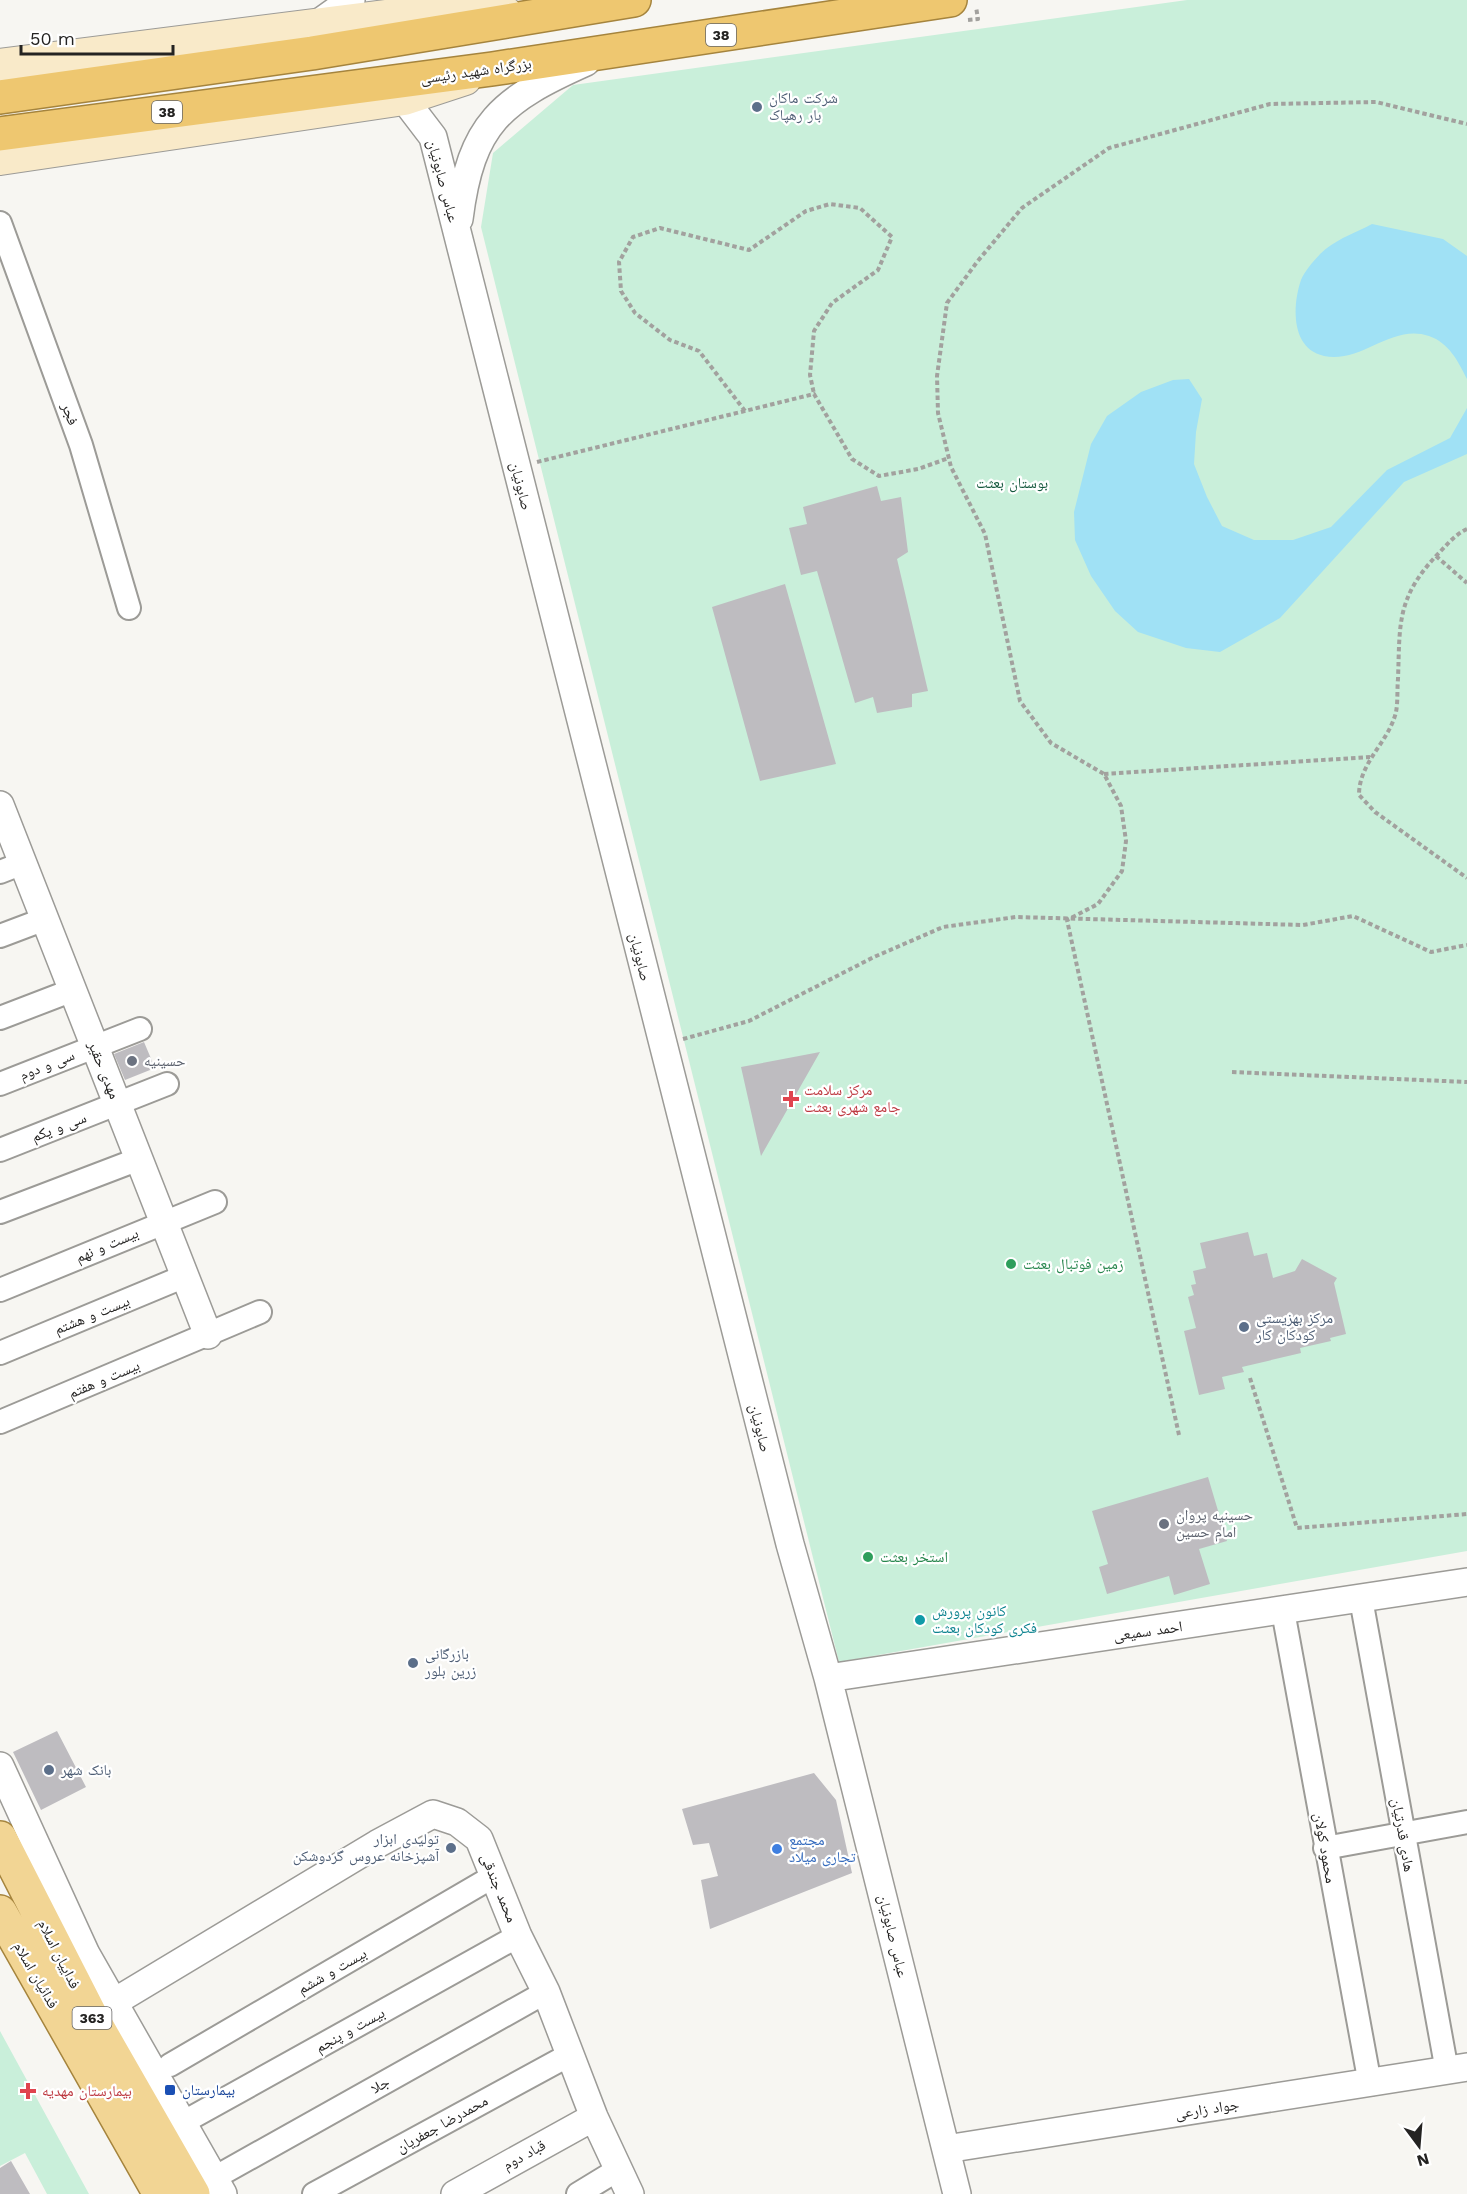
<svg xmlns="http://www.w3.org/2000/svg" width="1467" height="2194" font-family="'Work Sans','Noto Naskh Arabic',sans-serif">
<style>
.green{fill:#c9efda}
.water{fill:#a0e1f5}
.building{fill:#bebcc0}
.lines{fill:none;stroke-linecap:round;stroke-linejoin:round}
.minor-casing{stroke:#9c9b97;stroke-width:26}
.tertiary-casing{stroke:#9c9b97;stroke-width:30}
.secondary-casing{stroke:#9c9b97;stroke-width:34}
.primary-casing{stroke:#a5843d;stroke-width:36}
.trunk-casing{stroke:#a5843d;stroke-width:36}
.path{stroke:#a2a19e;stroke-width:4;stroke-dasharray:4.5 3;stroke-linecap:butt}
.minor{stroke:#fff;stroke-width:22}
.tertiary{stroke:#fff;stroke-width:27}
.secondary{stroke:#f9eac9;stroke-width:32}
.primary{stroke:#f2d594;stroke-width:33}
.trunk{stroke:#eec770;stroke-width:33}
.service-dot{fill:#5c6f8a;stroke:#fff;stroke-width:2}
.worship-dot{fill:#6b7280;stroke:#fff;stroke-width:2}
.health-dot{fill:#e0444e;stroke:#fff;stroke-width:2}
.leisure-dot{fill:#2e9e5b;stroke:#fff;stroke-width:2}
.culture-dot{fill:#0f9aa8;stroke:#fff;stroke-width:2}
.shop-dot{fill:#3f7fe0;stroke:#fff;stroke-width:2}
.transit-dot{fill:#1a4fb4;stroke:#fff;stroke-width:2}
.labels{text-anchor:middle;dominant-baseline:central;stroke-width:4.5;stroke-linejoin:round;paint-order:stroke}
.shield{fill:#fff;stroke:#666564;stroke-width:1.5}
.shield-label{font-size:14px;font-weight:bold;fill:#242322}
.street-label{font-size:15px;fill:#242322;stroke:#fff}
.service-label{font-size:15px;fill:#4e5e75;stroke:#fff;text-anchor:start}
.park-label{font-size:15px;fill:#14583d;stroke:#fff}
.worship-label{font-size:15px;fill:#5b616d;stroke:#fff;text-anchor:start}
.health-label{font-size:15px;fill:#be3a42;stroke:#fff;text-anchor:start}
.leisure-label{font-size:15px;fill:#27864d;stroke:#fff;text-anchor:start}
.culture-label{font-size:15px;fill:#0d838f;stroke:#fff;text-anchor:start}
.shop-label{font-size:15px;fill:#366cbe;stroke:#fff;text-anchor:start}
.transit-label{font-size:15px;fill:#164399;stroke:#fff;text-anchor:start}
</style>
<rect width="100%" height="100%" fill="#f7f6f2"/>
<path class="green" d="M1187 0H1467V1551L839 1662 481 227 493 153 573 85Z
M0 2031 89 2194H47L25 2153 0 2166Z"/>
<path class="water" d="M1372 224 1443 239 1467 256V379C1458 361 1449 343 1429 336 1392 323 1361 364 1324 356 1291 349 1292 306 1301 280 1305 270 1319 254 1327 248 1340 238 1357 232 1372 224Z
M1189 379 1202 399 1196 432 1194 464 1207 497 1222 526 1254 540H1293L1331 527 1387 470 1450 438 1467 408V454L1404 482 1280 618 1220 652 1186 648 1138 632 1115 611 1091 576 1075 540 1074 512 1091 444 1107 416 1141 392 1173 380Z"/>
<path class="building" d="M877 486 881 501 901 497 908 552 897 559 928 691 912 694V707L877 713 873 697 855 703 817 571 801 575 789 528 807 524 803 507Z
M785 584 836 764 760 781 712 607Z
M144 1042 155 1068 125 1080 114 1054Z
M820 1052 761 1156 741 1067Z
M1248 1232 1254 1256 1267 1253 1273 1278 1295 1271 1302 1259 1337 1278 1334 1283 1346 1334 1330 1338 1331 1341 1300 1348 1301 1353 1242 1367 1244 1372 1222 1377 1225 1389 1199 1395 1184 1331 1196 1328 1188 1297 1194 1295 1191 1285 1196 1284 1193 1271 1206 1268 1200 1243Z
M1208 1477 1227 1541 1199 1549 1210 1584 1174 1595 1169 1576 1107 1594 1099 1567 1108 1564 1092 1511Z
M57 1731 86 1787 41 1810 13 1752Z
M814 1773 836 1800 852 1873 710 1929 701 1880 718 1876 709 1843 693 1845 682 1809Z
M11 2161 30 2194H0V2168Z"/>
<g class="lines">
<g class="minor-casing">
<path id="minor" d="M0 223 81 445 129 608
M0 872 23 863
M0 936 45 919
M0 1018 73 990
M0 1084 140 1029
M0 1150 167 1084
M0 1212 139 1159
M0 1290 215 1202
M0 1353 185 1276
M0 1422 260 1312
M1361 1599 1447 2071
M1283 1611 1370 2084
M1325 1848 1467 1822
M170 2065 494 1876
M182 2123 518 1936
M214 2178 546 1992
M314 2194 571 2054
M578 2194 619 2169"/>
</g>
<g class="tertiary-casing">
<path id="tertiary" d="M316 25 351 0
M384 98 404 99 433 137 790 1544 828 1678 957 2194
M459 219C471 123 501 100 586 62
M0 805 208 1335
M828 1678 1467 1582
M0 1766 86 1954 223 2194
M91 2016 377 1844 433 1814 457 1822 479 1839 518 1936 546 1992 594 2117 630 2194
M946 2149 1467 2067
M455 2194 594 2117"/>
</g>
<g class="secondary-casing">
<path id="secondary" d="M0 65 433 10 506 13
M0 159 404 99 465 79"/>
</g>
<g class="primary-casing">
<path id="primary" d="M0 1838 91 2016 193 2194
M0 1912 160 2194"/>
</g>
<g class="trunk-casing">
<path id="trunk" d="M0 97 312 53 634 0
M0 134 492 69 950 0"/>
</g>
<path class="path" d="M968 20 978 19 976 7
M745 411 699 351 670 340 635 313 621 291 619 262 633 237 660 228 749 250 806 211 830 204 860 208 892 237 878 270 832 303 814 331 810 375 814 394
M537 462 814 394 852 459 879 476 918 469 949 458
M1467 529C1454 535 1446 546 1436 556 1396 599 1400 625 1398 679 1397 689 1398 702 1396 712 1389 742 1359 762 1359 795L1375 812 1467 878
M1436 556 1467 583
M1104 774 1370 757
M683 1039 749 1021 874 957 943 927 1016 917 1303 925 1353 916 1431 952 1467 945
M1232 1072 1467 1082
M1250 1378 1297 1528 1467 1514
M1179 1435 1067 920 1098 904 1122 871 1126 841 1121 806 1104 774 1051 743 1020 701 985 534 951 467 938 413 937 376 947 303 977 262 1022 208 1109 148 1270 104 1376 102 1467 124"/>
<use href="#minor" class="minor"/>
<use href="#tertiary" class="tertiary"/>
<use href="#secondary" class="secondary"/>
<use href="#primary" class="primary"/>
<use href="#trunk" class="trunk"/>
</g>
<g class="service-dot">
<circle cx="757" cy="107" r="6"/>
<circle cx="1244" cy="1327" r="6"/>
<circle cx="413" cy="1663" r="6"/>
<circle cx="49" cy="1770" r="6"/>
<circle cx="451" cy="1848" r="6"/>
</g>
<g class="worship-dot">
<circle cx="132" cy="1061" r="6"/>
<circle cx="1164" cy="1524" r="6"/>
</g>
<g class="health-dot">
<path d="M788 1090h6v6h6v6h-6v6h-6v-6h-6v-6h6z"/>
<path d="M25 2082h6v6h6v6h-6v6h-6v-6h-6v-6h6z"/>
</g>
<g class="leisure-dot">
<circle cx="1011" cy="1264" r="6"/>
<circle cx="868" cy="1557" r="6"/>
</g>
<circle class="culture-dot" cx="920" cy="1620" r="6"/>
<circle class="shop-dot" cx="777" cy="1849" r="6"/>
<rect class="transit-dot" x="164" y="2084" width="12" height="12" rx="3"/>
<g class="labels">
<g class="shield">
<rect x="706" y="24" width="30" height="22" rx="4.5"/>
<rect x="152" y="101" width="30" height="22" rx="4.5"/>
<rect x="72.5" y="2007" width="39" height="22" rx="4.5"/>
</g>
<g class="shield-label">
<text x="721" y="35">38</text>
<text x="167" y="112">38</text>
<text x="92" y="2018">363</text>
</g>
<g class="street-label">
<text transform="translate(476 71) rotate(-8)">بزرگراه شهید رئیسی</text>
<text transform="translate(443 181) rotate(75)">عباس صابونیان</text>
<text transform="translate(70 414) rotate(70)">فجر</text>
<text transform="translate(521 486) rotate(76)">صابونیان</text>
<text transform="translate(640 957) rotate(76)">صابونیان</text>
<text transform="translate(47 1065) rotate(-22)">سی و دوم</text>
<text transform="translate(104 1070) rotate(68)">مهدی حقیر</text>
<text transform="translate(59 1127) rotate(-21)">سی و یکم</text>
<text transform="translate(107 1245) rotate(-23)">بیست و نهم</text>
<text transform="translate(92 1315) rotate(-22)">بیست و هشتم</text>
<text transform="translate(104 1379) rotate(-23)">بیست و هفتم</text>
<text transform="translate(760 1428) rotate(76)">صابونیان</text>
<text transform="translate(1148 1631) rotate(-8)">احمد سمیعی</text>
<text transform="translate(1403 1835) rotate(80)">هادی قدرتیان</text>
<text transform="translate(1325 1848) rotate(80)">محمود کولان</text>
<text transform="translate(499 1888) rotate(68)">محمد جندقی</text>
<text transform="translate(893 1936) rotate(76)">عباس صابونیان</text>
<text transform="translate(59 1954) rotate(63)">فداییان اسلام</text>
<text transform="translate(332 1971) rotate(-30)">بیست و ششم</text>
<text transform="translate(36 1975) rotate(60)">فدائیان اسلام</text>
<text transform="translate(350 2030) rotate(-29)">بیست و پنجم</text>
<text transform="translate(380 2085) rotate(-29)">جلا</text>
<text transform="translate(1207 2109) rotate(-9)">جواد زارعی</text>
<text transform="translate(442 2124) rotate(-29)">محمدرضا جعفریان</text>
<text transform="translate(524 2155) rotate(-29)">قباد دوم</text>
</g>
<g class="service-label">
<text x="769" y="98">شرکت ماکان<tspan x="769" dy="17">بار رهپاک</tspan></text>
<text x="1256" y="1318">مرکز بهزیستی<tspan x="1256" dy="17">کودکان کار</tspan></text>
<text x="425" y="1654">بازرگانی<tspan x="425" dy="17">زرین بلور</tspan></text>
<text x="61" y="1770">بانک شهر</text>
<text x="439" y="1839" text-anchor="end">تولیدی ابزار<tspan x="439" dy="17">آشپزخانه عروس گردوشکن</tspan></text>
</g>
<g class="park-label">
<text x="1012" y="483">بوستان بعثت</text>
</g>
<g class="worship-label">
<text x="144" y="1061">حسینیه</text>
<text x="1176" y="1515">حسینیه پروان<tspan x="1176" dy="17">امام حسین</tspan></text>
</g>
<g class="health-label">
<text x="804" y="1090">مرکز سلامت<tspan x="804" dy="17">جامع شهری بعثت</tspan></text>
<text x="42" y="2091">بیمارستان مهدیه</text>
</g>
<g class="leisure-label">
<text x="1023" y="1264">زمین فوتبال بعثت</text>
<text x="880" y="1557">استخر بعثت</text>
</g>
<g class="culture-label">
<text x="932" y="1611">کانون پرورش<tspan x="932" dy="17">فکری کودکان بعثت</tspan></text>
</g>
<g class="shop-label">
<text x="789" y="1840">مجتمع<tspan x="789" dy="17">تجاری میلاد</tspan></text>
</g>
<g class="transit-label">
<text x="182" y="2090">بیمارستان</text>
</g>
</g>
<g transform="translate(1419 2146) rotate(164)" stroke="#ffffff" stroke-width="4.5" paint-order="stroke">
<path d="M0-4.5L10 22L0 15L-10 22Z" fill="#242322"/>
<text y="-9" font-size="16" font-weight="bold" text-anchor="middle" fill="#242322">N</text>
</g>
<path d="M21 45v9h152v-9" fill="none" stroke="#242322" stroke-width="3"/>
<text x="30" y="45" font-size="18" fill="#242322" stroke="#ffffff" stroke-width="4.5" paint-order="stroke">50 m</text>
</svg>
